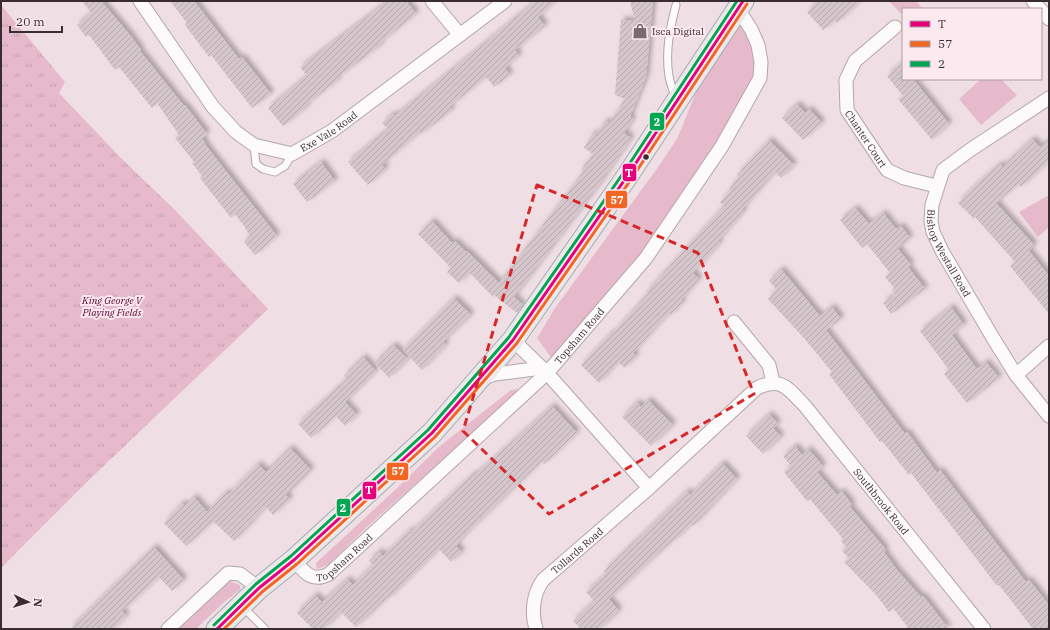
<svg xmlns="http://www.w3.org/2000/svg" width="1050" height="630" font-family="'IBM Plex Serif',serif">
<style>
.green{fill:#e7bacb}
.park{fill:url(#park-tufts)}
.building{fill:url(#building-hatch);filter:url(#shadow)}
.lines{fill:none;stroke-linecap:round;stroke-linejoin:round}
.service-casing{stroke:#b4a6ab;stroke-width:9}
.minor-casing{stroke:#b4a6ab;stroke-width:15}
.primary-casing{stroke:#a7abae;stroke-width:23}
.service{stroke:#fdfafb;stroke-width:7}
.minor{stroke:#fdfafb;stroke-width:13}
.primary{stroke:#e5e9ea;stroke-width:21}
.bus-1-casing{stroke:#fce8ef;stroke-width:6}
.bus-2-casing{stroke:#fce8ef;stroke-width:6}
.bus-3-casing{stroke:#fce8ef;stroke-width:6}
.bus-1{stroke:#e5007d;stroke-width:3}
.bus-2{stroke:#f26522;stroke-width:3}
.bus-3{stroke:#00a651;stroke-width:3}
.marked{fill:none;stroke:#d62828;stroke-width:3;stroke-dasharray:8 5;stroke-linejoin:round}
.bus-dot{fill:#3a2d32;stroke:#fce8ef;stroke-width:1.5}
.labels{text-anchor:middle;dominant-baseline:central;stroke-width:4;stroke-linejoin:round;paint-order:stroke}
.poi-label{font-size:10px;fill:#3a2d32;stroke:#fce8ef;text-anchor:start}
.street-label{font-size:10px;fill:#3a2d32;stroke:#fce8ef}
.park-label{font-size:10px;font-style:italic;fill:#580532;stroke:#fce8ef}
.line-badge{stroke:#fce8ef;stroke-width:1.5}
.badge-label{font-size:11px;text-anchor:middle;font-weight:bold;fill:#fff}
</style>
<defs>
<pattern id="park-tufts" width="24" height="20" patternUnits="userSpaceOnUse"><rect width="24" height="20" fill="#e7bacb"/><path d="M3 7l-1-3M5 7V3M7 7l1-3M15 17l-1-3M17 17v-4M19 17l1-3" fill="none" stroke="#c7a0af"/></pattern>
<pattern id="building-hatch" width="6" height="6" patternUnits="userSpaceOnUse"><rect width="6" height="6" fill="#d4c6cb"/><path d="M-1 1l2-2M0 6l6-6M5 7l2-2" fill="none" stroke="#b7aaaf"/></pattern>
<filter id="shadow"><feDropShadow dx="3.5" dy="-3.5" stdDeviation="2" flood-color="#0004"/></filter>
</defs>
<rect width="100%" height="100%" fill="#efdee4"/>
<path class="green" d="M916 1 923 9H903V16L890 2Z
M742 23 753 44 758 69 750 89 694 180 636 265 557 361 550 356 537 338 555 308 659 166 678 137 698 87Z
M981 79H1001L1017 95 981 125 959 99Z
M1049 195V227L1038 237 1019 212Z
M522 389 368 526 328 565 317 569 316 563 394 491 440 446 511 390Z
M230 581 240 585V590L224 602 196 629H177L224 584Z"/>
<path class="park" d="M1 5 65 82 59 93 120 157 176 211 268 309 88 481 1 568Z"/>
<path class="building" d="M82 1H101L130 35 141 50 140 51 184 106 185 105 207 134 202 138 207 147 277 236 255 255 244 242 250 236 244 226 235 214 231 218 200 178 202 176 192 163 194 162 175 138 179 135 157 103 152 108 119 67 115 70 89 35 86 37 77 25 91 13Z
M170 1H194L239 59 242 57 271 94 252 108 211 55 209 57 185 25 187 23Z
M388 1H406L416 14 380 43 381 45 337 78 338 80 306 105 307 107 283 126 268 108 307 76 300 67Z
M536 1H556L538 17 545 26 515 50 519 56 505 68 510 75 494 87 486 77 449 107 452 110 421 134 420 132 382 165 386 169 368 185 348 162 388 129 382 123 393 114 395 116Z
M630 1H653L646 77 630 117 633 119 624 133 631 138 598 186 514 297 523 305 517 313 494 295 493 297 470 273 459 283 447 272 451 268 418 234 432 221 452 243 455 241 466 252 467 251 499 283 583 172 581 170 593 154 584 148 593 133 596 135 605 121 609 123 625 99 615 95 621 20 635 21Z
M819 1H860L837 23 835 20 823 30 807 12Z
M903 62V79H913L949 124 932 140 898 99 903 96 887 76Z
M797 104 805 113 809 109 822 123 803 140 782 118Z
M1032 139 1040 147 1049 139V161L1021 187 1018 184 996 203 1034 245 1029 251 1049 276V314L1010 266 1015 262 975 217 974 219 958 203 976 185 1000 164 1002 167Z
M769 140 794 165 781 178 775 172 742 209 744 211 718 241 720 243 693 273 699 279 681 300 683 302 671 315 669 313 633 353 636 356 625 368 618 362 599 383 581 365 611 333 612 334 648 293 646 292 724 206 720 202 731 190 729 189 739 177 737 175Z
M321 162 335 181 307 202 293 184Z
M855 208 869 224 883 213 896 229 901 226 910 238 898 249 911 265 908 267 925 289 891 314 883 303 895 294 892 290 894 288 885 277 890 273 867 244 862 248 840 220Z
M781 269 820 316 832 307 841 319 826 330 905 434 907 432 937 473 940 470 1026 582 1029 580 1049 605V629H1033L999 585 997 586 911 473 909 475 882 441 880 442 829 374 832 372 803 337 768 299 777 290 769 281Z
M454 298 471 315 443 342 446 345 422 370 403 350Z
M951 307 964 325 952 335 977 369 986 362 999 378 967 403 944 374 949 370 920 331Z
M393 345 408 359 389 378 375 363Z
M363 357 376 371 345 402 357 415 345 426 336 416 311 438 298 424 347 379 344 376Z
M648 400 673 425 651 446 622 417 637 402 641 407Z
M552 406 577 433 544 464 542 461 464 536 456 546 462 552 451 562 439 549 389 598 388 597 356 627 341 612 324 629H313L297 613 315 595 322 602 347 579 353 585 373 565 369 561 379 551 383 556 410 530 411 532 473 474 475 475Z
M769 414 778 424 773 428 781 437 763 454 746 436Z
M795 446 802 455 808 449 818 460 823 467 817 472 837 495 841 491 847 498 852 505 850 507 886 550 884 552 897 570 921 597 923 596 949 629H909L893 608 889 612 877 596 844 562 849 558 842 551 846 547 841 541 843 539 810 499 807 501 784 472 791 466 783 456Z
M290 448 311 470 286 495 290 499 273 515 266 507 234 541 213 521 186 546 164 523 182 503 185 506 194 497 207 512 226 492 228 495 258 464 266 472Z
M722 463 737 479 693 526 691 524 674 541 673 540 609 599 619 611 600 629H581L573 621 594 601 586 592 606 574 604 571 687 491 690 495Z
M154 547 184 580 172 591 159 577 122 611 126 616 114 629H70L111 588Z"/>
<g class="lines">
<g class="service-casing">
<path id="service" d="M675 97C673 89 670 83 669 76 665 52 670 28 676 5
M254 145 256 164 263 169 275 172 285 166 292 154
M243 607 265 629"/>
</g>
<g class="minor-casing">
<g id="minor">
<path id="s1" d="M140 1 213 107 236 132 254 145 292 154 332 131 505 1"/>
<path d="M432 1 460 35"/>
<path d="M1033 1 1040 9"/>
<path d="M1041 10 1049 19"/>
<path id="s2" d="M895 27 855 61 846 80 847 110 887 170 904 178 936 186"/>
<path id="s3" d="M1049 98 970 150 943 170 932 205 931 221 933 232 942 251 993 338 1016 375 1049 416"/>
<path d="M734 322 769 365 773 382"/>
<path d="M513 340 547 373 649 488"/>
<path d="M1016 375 1049 346"/>
<path d="M481 379 495 374 542 368"/>
<path id="s4" d="M294 560C304 572 312 583 329 574L547 373 646 258 722 146 760 78 761 62 758 45 751 29 738 9"/>
<path d="M168 629 228 573 240 574 259 588"/>
<path id="s5" d="M536 629C531 613 533 594 543 580L649 488 757 388C782 376 788 389 805 406L984 629"/>
</g>
</g>
<g class="primary-casing">
<path id="primary" d="M217 629 259 588 294 560 432 433 513 340 628 175 743 1"/>
</g>
<use href="#service" class="service"/>
<use href="#minor" class="minor"/>
<use href="#primary" class="primary"/>
<g class="bus-1-casing">
<path id="bus-1" d="M217 629 259 588 294 560 432 433 513 340 628 175 743 1"/>
</g>
<g class="bus-2-casing">
<path id="bus-2" d="M224 629 262 592 297 564 435 437 517 343 632 178 747 4"/>
</g>
<g class="bus-3-casing">
<path id="bus-3" d="M214 625 256 584 291 556 428 430 509 337 624 172 737 1"/>
</g>
<use href="#bus-1" class="bus-1"/>
<use href="#bus-2" class="bus-2"/>
<use href="#bus-3" class="bus-3"/>
</g>
<path class="marked" d="M537 185 698 253 754 394 549 514 463 431Z"/>
<defs>
<g id="shop-bare" transform="scale(1.2)"><path d="M-5-2.5h2.3a2.7 3.5 0 0 1 5.4 0H5L5.5 6h-11ZM-1.5-2.5h3a1.5 2.3 0 0 0-3 0Z" fill="#796b70" stroke="#fce8ef" stroke-width="2.5" paint-order="stroke"/></g>
</defs>
<g fill-rule="evenodd">
<use href="#shop-bare" x="640" y="31"/>
</g>
<circle class="bus-dot" cx="646" cy="157" r="3.5"/>
<g class="labels">
<g class="poi-label">
<text x="652" y="31">Isca Digital</text>
</g>
<g class="street-label">
<text stroke="none"><textPath href="#s1" startOffset="267">Exe Vale Road</textPath></text>
<text stroke="none"><textPath href="#s2" startOffset="138">Chanter Court</textPath></text>
<text stroke="none"><textPath href="#s3" startOffset="217">Bishop Westall Road</textPath></text>
<text stroke="none"><textPath href="#s4" startOffset="388">Topsham Road</textPath></text>
<text stroke="none"><textPath href="#s5" startOffset="518">Southbrook Road</textPath></text>
<text stroke="none"><textPath href="#s5" startOffset="96">Tollards Road</textPath></text>
<text stroke="none"><textPath href="#s4" startOffset="64">Topsham Road</textPath></text>
</g>
<g class="park-label">
<text x="112" y="300">King George V<tspan x="112" dy="12">Playing Fields</tspan></text>
</g>
</g>
<g class="line-badge">
<rect x="649" y="112" width="16" height="19" rx="4" fill="#00a651"/>
<rect x="622" y="163" width="15" height="19" rx="4" fill="#e5007d"/>
<rect x="605" y="190" width="23" height="19" rx="4" fill="#f26522"/>
<rect x="386" y="462" width="23" height="19" rx="4" fill="#f26522"/>
<rect x="362" y="481" width="15" height="19" rx="4" fill="#e5007d"/>
<rect x="336" y="498" width="15" height="19" rx="4" fill="#00a651"/>
</g>
<g class="badge-label">
<text x="657" y="126">2</text>
<text x="629" y="177">T</text>
<text x="617" y="204">57</text>
<text x="398" y="475">57</text>
<text x="369" y="494">T</text>
<text x="343" y="512">2</text>
</g>
<rect width="1050" height="630" fill="none" stroke="#3a2d32" stroke-width="4"/>
<rect x="902" y="8" width="140" height="72" fill="#fce8ef" stroke="#ae9da3"/>
<rect x="910" y="21" width="20" height="6" fill="#e5007d" stroke="#ae9da3"/>
<text x="938" y="28" font-size="12" fill="#3a2d32">T</text>
<rect x="910" y="41" width="20" height="6" fill="#f26522" stroke="#ae9da3"/>
<text x="938" y="48" font-size="12" fill="#3a2d32">57</text>
<rect x="910" y="61" width="20" height="6" fill="#00a651" stroke="#ae9da3"/>
<text x="938" y="68" font-size="12" fill="#3a2d32">2</text>
<g transform="translate(28 602) rotate(94)" stroke="#fce8ef" stroke-width="3" paint-order="stroke">
<path d="M0-3L7 15L0 10L-7 15Z" fill="#3a2d32"/>
<text y="-6" font-size="11" font-weight="bold" text-anchor="middle" fill="#3a2d32">N</text>
</g>
<path d="M10 26v6h52v-6" fill="none" stroke="#3a2d32" stroke-width="2"/>
<text x="16" y="26" font-size="12" fill="#3a2d32" stroke="#fce8ef" stroke-width="3" paint-order="stroke">20 m</text>
</svg>
